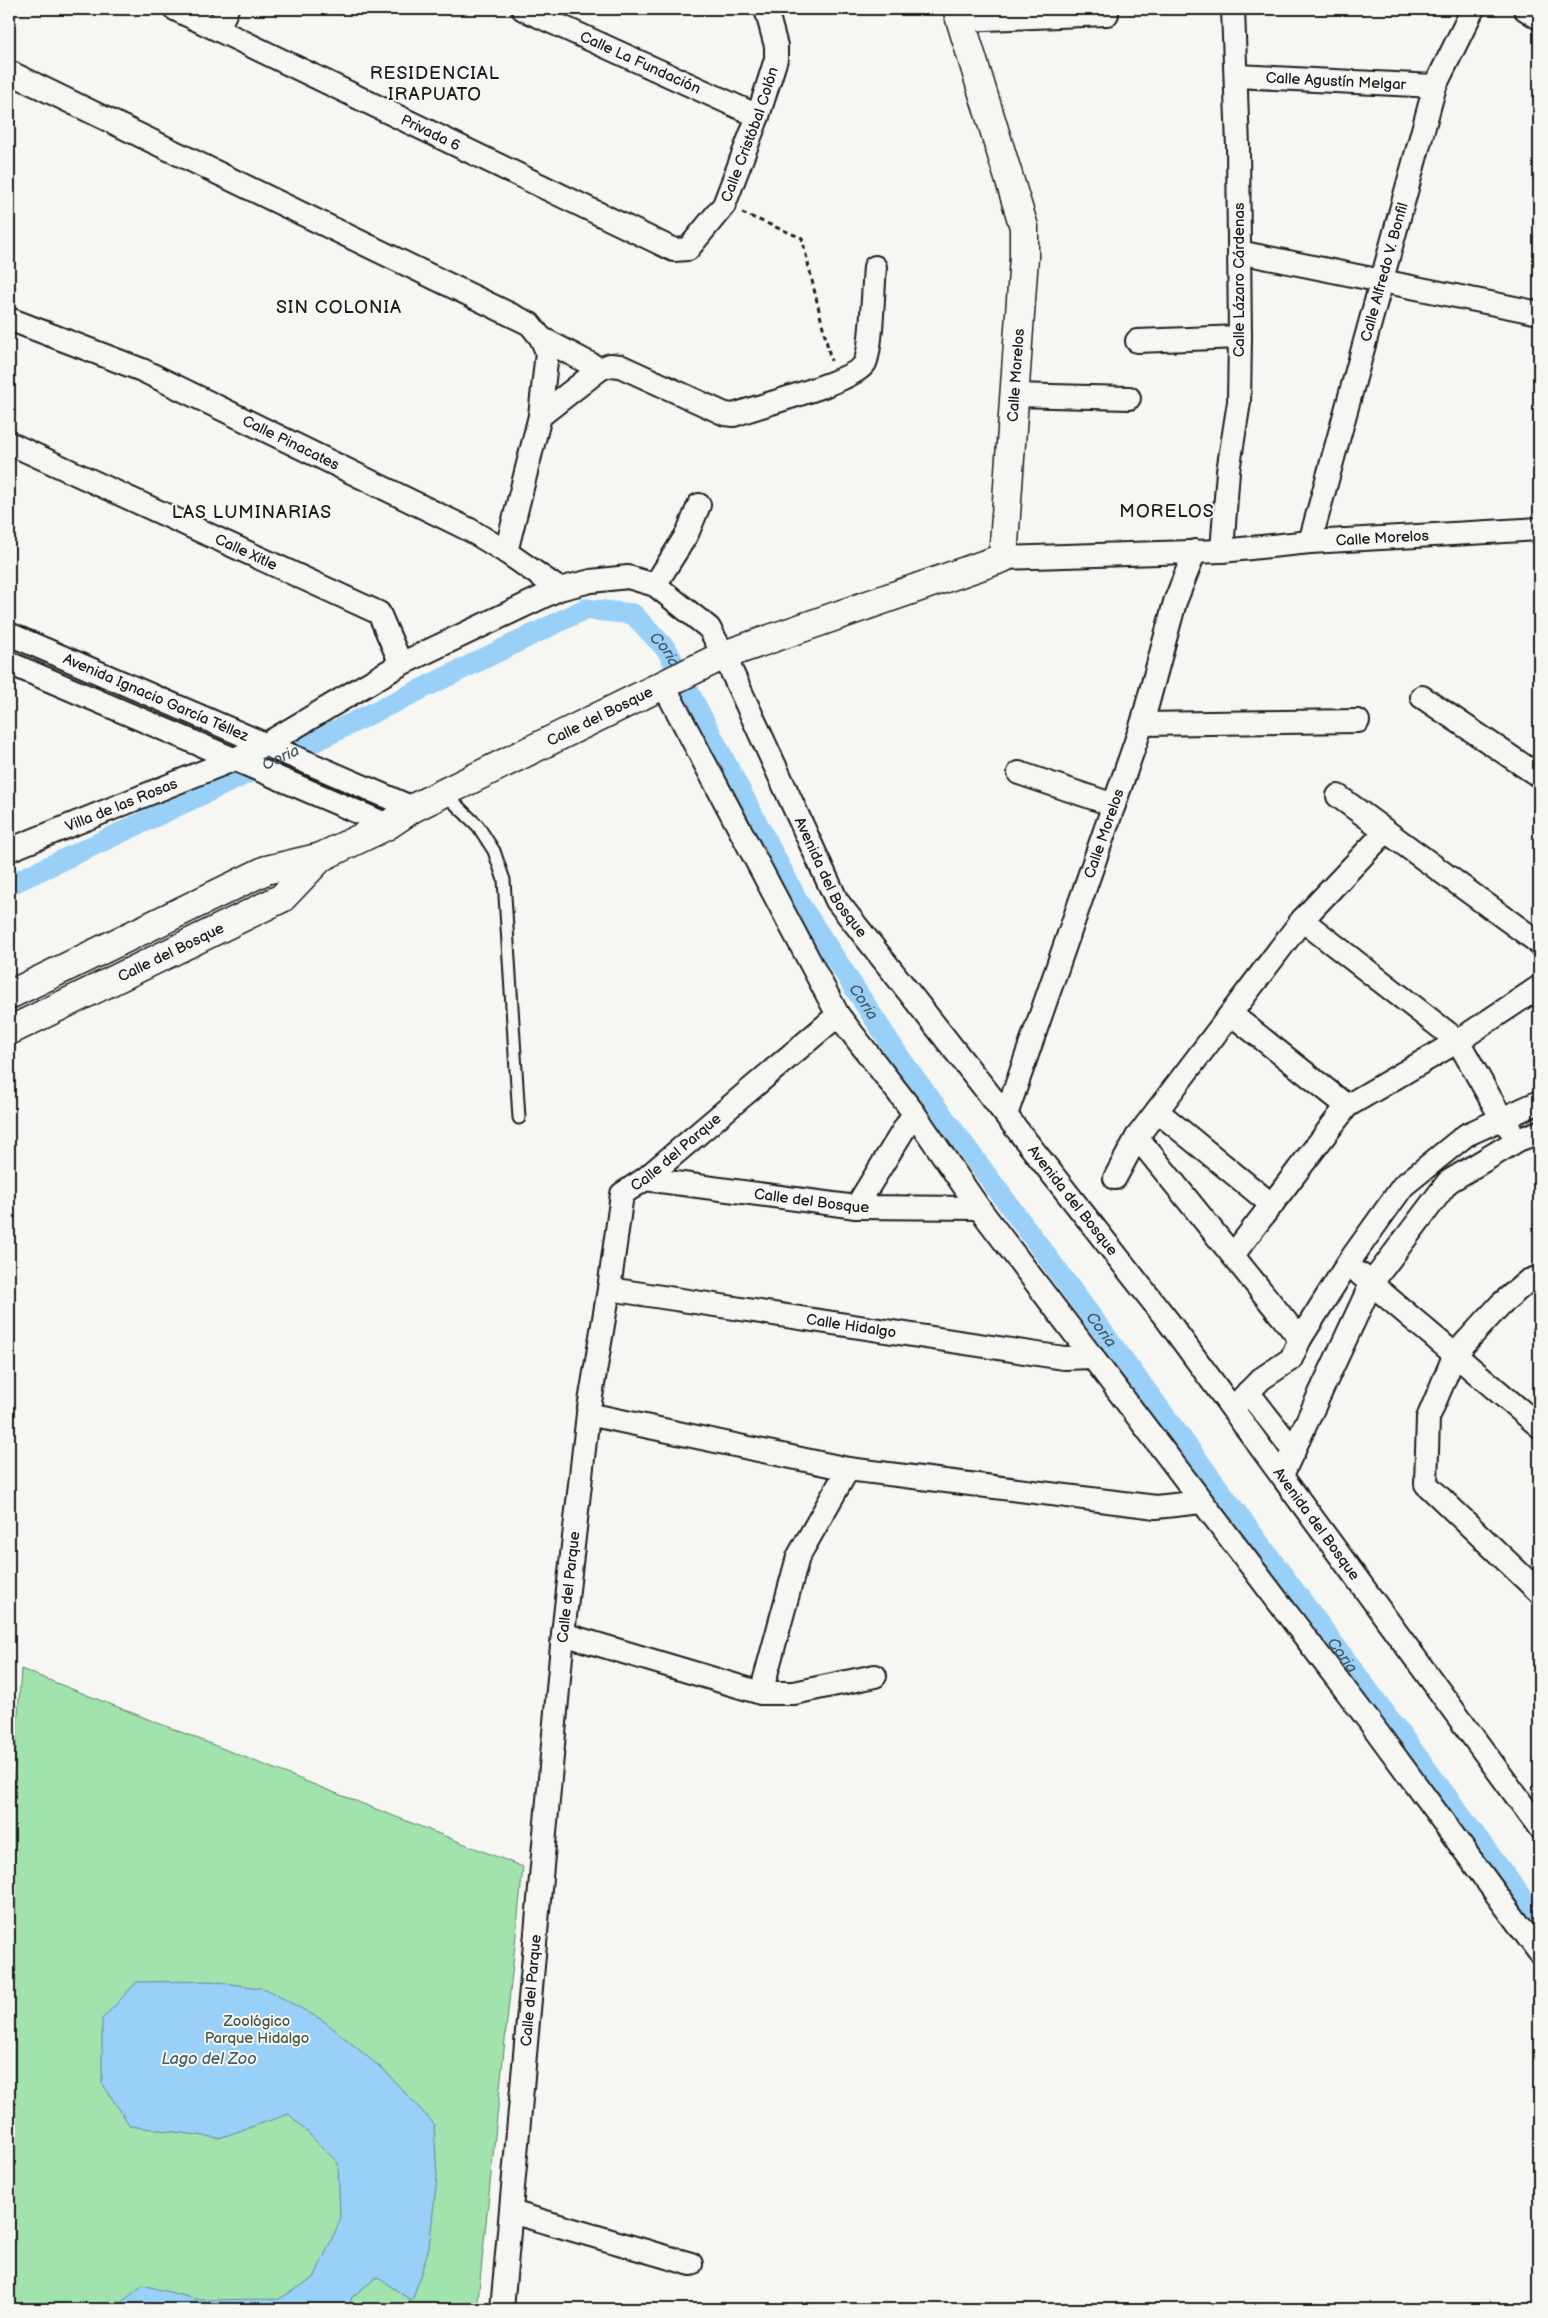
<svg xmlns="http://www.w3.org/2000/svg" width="1548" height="2318" font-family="'Balsamiq Sans',sans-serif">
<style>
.green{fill:#a0e3ad;stroke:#5e8064}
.water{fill:#98d0f7;stroke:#66889f}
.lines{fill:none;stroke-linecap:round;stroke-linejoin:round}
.canal{stroke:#98d0f7;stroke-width:21}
.lane-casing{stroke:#1c1c1c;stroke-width:15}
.street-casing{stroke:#1c1c1c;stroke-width:26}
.secondary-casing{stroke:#1c1c1c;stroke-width:31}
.path{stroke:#1c1c1c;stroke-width:3;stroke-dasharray:5 4;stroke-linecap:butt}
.lane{stroke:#f6f6f2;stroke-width:11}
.street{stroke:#f6f6f2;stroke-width:22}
.secondary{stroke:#f6f6f2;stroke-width:28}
.labels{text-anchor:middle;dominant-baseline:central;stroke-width:4;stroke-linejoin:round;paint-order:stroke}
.street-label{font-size:15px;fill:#1c1c1c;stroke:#f6f6f2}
.park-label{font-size:15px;fill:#445848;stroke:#f6f6f2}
.water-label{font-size:16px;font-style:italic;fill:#475b69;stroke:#f6f6f2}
.quarter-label{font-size:18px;letter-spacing:1px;fill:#1c1c1c;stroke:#f6f6f2}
</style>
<rect width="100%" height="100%" fill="#f6f6f2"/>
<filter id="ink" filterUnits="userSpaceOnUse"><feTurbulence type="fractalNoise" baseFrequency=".02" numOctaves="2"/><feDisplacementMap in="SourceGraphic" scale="10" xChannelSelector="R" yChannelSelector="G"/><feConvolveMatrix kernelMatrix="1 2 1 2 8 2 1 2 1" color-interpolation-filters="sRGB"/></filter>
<g filter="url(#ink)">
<path class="green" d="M21 1669 523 1867 477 2309H9V1850Z"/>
<path class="water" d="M211 1981 266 1989 324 2021 385 2071 434 2124 437 2177 429 2248 412 2301 377 2277 352 2297 348 2309H113L143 2285 199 2300 279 2299 314 2278 340 2221 338 2163 289 2114 219 2138 130 2126 102 2083V2019L137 1982Z"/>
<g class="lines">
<path class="canal" id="s1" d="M9 885 301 748 585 609 633 614 667 650 799 903 900 1058 1539 1921"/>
<g class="lane-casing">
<path id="lane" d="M444 793 478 826 494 851 504 880 519 1118"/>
</g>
<g class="street-casing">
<g id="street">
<path id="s2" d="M175 9 674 250 688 249 724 205 758 116 776 59V46L766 9"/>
<path id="s3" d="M523 9 758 116"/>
<path d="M1525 9 1539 18"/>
<path d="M961 20 1107 14"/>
<path d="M218 29 227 9"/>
<path d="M9 72 530 324 541 338 547 352 540 416 506 552"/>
<path id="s4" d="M1236 76 1435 86"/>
<path d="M1239 252 1539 313"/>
<path id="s5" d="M9 319 142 370 470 530 506 552 559 589"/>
<path d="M541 338 600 369"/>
<path d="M1137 341 1240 337"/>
<path d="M1014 395 1129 398"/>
<path d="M540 416 600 369 610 365 620 366 725 414 734 415C759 405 855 382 865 363 872 348 873 288 875 267"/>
<path id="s6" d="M9 443 379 613 401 664"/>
<path id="s7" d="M1310 542 1435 86 1473 9"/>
<path d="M1222 551 1228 471 1239 402 1240 337 1238 147 1233 9"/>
<path id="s8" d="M1003 558 1222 551 1310 542 1539 529"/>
<path d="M655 585 687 534 699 505"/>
<path id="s9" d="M9 634 413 808"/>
<path d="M9 663 388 825"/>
<path d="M664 686 838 1015 914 1113 979 1208 1372 1725 1539 1952"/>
<path d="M1422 697 1539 776"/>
<path d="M1142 724 1358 721"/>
<path d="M1019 773 1114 805"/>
<path d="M1338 796 1539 943"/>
<path id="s10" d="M9 850 235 759 268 743 401 664 559 589 591 581 628 577 655 585 709 628 724 655 837 901 1168 1321 1539 1827"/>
<path d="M1302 920 1458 1041 1502 1119 1510 1129"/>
<path d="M1231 1014 1347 1106"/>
<path d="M1157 1111 1272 1205"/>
<path id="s11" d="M1006 1115 1142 724 1175 602 1195 551"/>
<path d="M1137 1137 1300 1339"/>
<path d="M1115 1178 1137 1137 1302 920 1386 831"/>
<path id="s12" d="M645 1179 856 1207 979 1208"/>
<path d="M856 1207 914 1113"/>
<path d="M1233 1255 1347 1106 1458 1041 1539 987"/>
<path d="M1360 1274 1539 1426"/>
<path d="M1539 1277 1528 1281 1501 1304 1455 1354 1428 1418 1426 1484 1539 1592"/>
<path id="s13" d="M609 1289 1064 1358 1093 1357"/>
<path d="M1248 1392 1294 1451"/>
<path d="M1233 1408 1261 1379 1291 1359 1300 1339 1348 1263 1403 1186 1466 1135 1539 1102"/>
<path d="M588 1414 848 1469 1156 1507 1202 1502"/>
<path d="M1282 1475 1371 1284 1448 1182 1518 1140 1539 1132"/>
<path d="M563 1634 761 1693H794L875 1676"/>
<path d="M761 1693 798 1557 848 1469"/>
<path d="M511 2212 691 2264"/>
<path id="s14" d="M502 2309 563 1634 588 1414 609 1289 622 1194 645 1179 838 1015"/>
</g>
</g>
<g class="secondary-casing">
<g id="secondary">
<path id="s15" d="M9 995 266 870 321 857 388 825 413 808 724 655 1003 558 1024 257V227L957 9"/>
<path id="s16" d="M9 1031 282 898 321 857"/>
</g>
</g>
<path class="path" d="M742 213 802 238 831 361"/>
<use href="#lane" class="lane"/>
<use href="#street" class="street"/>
<use href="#secondary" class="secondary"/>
</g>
</g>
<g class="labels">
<g class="street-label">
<text stroke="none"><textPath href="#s3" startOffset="129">Calle La Fundación</textPath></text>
<text stroke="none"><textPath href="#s4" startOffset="100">Calle Agustín Melgar</textPath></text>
<text stroke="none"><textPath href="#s2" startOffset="284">Privada 6</textPath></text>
<text stroke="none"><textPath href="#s2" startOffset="700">Calle Cristóbal Colón</textPath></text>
<text stroke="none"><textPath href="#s7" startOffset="280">Calle Alfredo V. Bonfil</textPath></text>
<text transform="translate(1239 280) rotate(-90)">Calle Lázaro Cárdenas</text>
<text stroke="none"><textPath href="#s15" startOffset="1272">Calle Morelos</textPath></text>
<text stroke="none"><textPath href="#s5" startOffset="308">Calle Pinacates</textPath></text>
<text stroke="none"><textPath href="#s8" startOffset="380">Calle Morelos</textPath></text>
<text stroke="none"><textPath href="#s6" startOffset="261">Calle Xitle</textPath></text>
<text stroke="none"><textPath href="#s9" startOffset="160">Avenida Ignacio García Téllez</textPath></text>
<text stroke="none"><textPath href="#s15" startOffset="655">Calle del Bosque</textPath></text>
<text stroke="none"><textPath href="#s10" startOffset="121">Villa de las Rosas</textPath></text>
<text stroke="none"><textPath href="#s11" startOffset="298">Calle Morelos</textPath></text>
<text stroke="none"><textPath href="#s10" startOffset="1055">Avenida del Bosque</textPath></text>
<text stroke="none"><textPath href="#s16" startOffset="180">Calle del Bosque</textPath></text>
<text stroke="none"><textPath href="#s14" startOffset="1190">Calle del Parque</textPath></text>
<text stroke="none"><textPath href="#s12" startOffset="168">Calle del Bosque</textPath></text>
<text stroke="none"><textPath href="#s10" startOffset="1460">Avenida del Bosque</textPath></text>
<text stroke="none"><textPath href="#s13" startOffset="245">Calle Hidalgo</textPath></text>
<text stroke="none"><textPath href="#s10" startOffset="1865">Avenida del Bosque</textPath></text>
<text stroke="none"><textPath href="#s14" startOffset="725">Calle del Parque</textPath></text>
<text stroke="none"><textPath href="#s14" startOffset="320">Calle del Parque</textPath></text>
</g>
<g class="park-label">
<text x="257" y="2021">Zoológico<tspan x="257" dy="17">Parque Hidalgo</tspan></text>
</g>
<g class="water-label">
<text stroke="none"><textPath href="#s1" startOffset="735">Coria</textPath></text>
<text stroke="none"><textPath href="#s1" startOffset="300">Coria</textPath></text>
<text stroke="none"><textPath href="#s1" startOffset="1140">Coria</textPath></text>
<text stroke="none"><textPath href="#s1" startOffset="1545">Coria</textPath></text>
<text stroke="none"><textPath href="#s1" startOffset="1950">Coria</textPath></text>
<text x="209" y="2059">Lago del Zoo</text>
</g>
<g class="quarter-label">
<text x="435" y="73">RESIDENCIAL<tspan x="435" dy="21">IRAPUATO</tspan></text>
<text x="339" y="307">SIN COLONIA</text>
<text x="1167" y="511">MORELOS</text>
<text x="252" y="512">LAS LUMINARIAS</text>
</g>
</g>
<rect width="1548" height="2318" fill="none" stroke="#f6f6f2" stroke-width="30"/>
<rect x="15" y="15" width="1518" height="2288" fill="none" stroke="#1c1c1c" stroke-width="2" filter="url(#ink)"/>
</svg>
